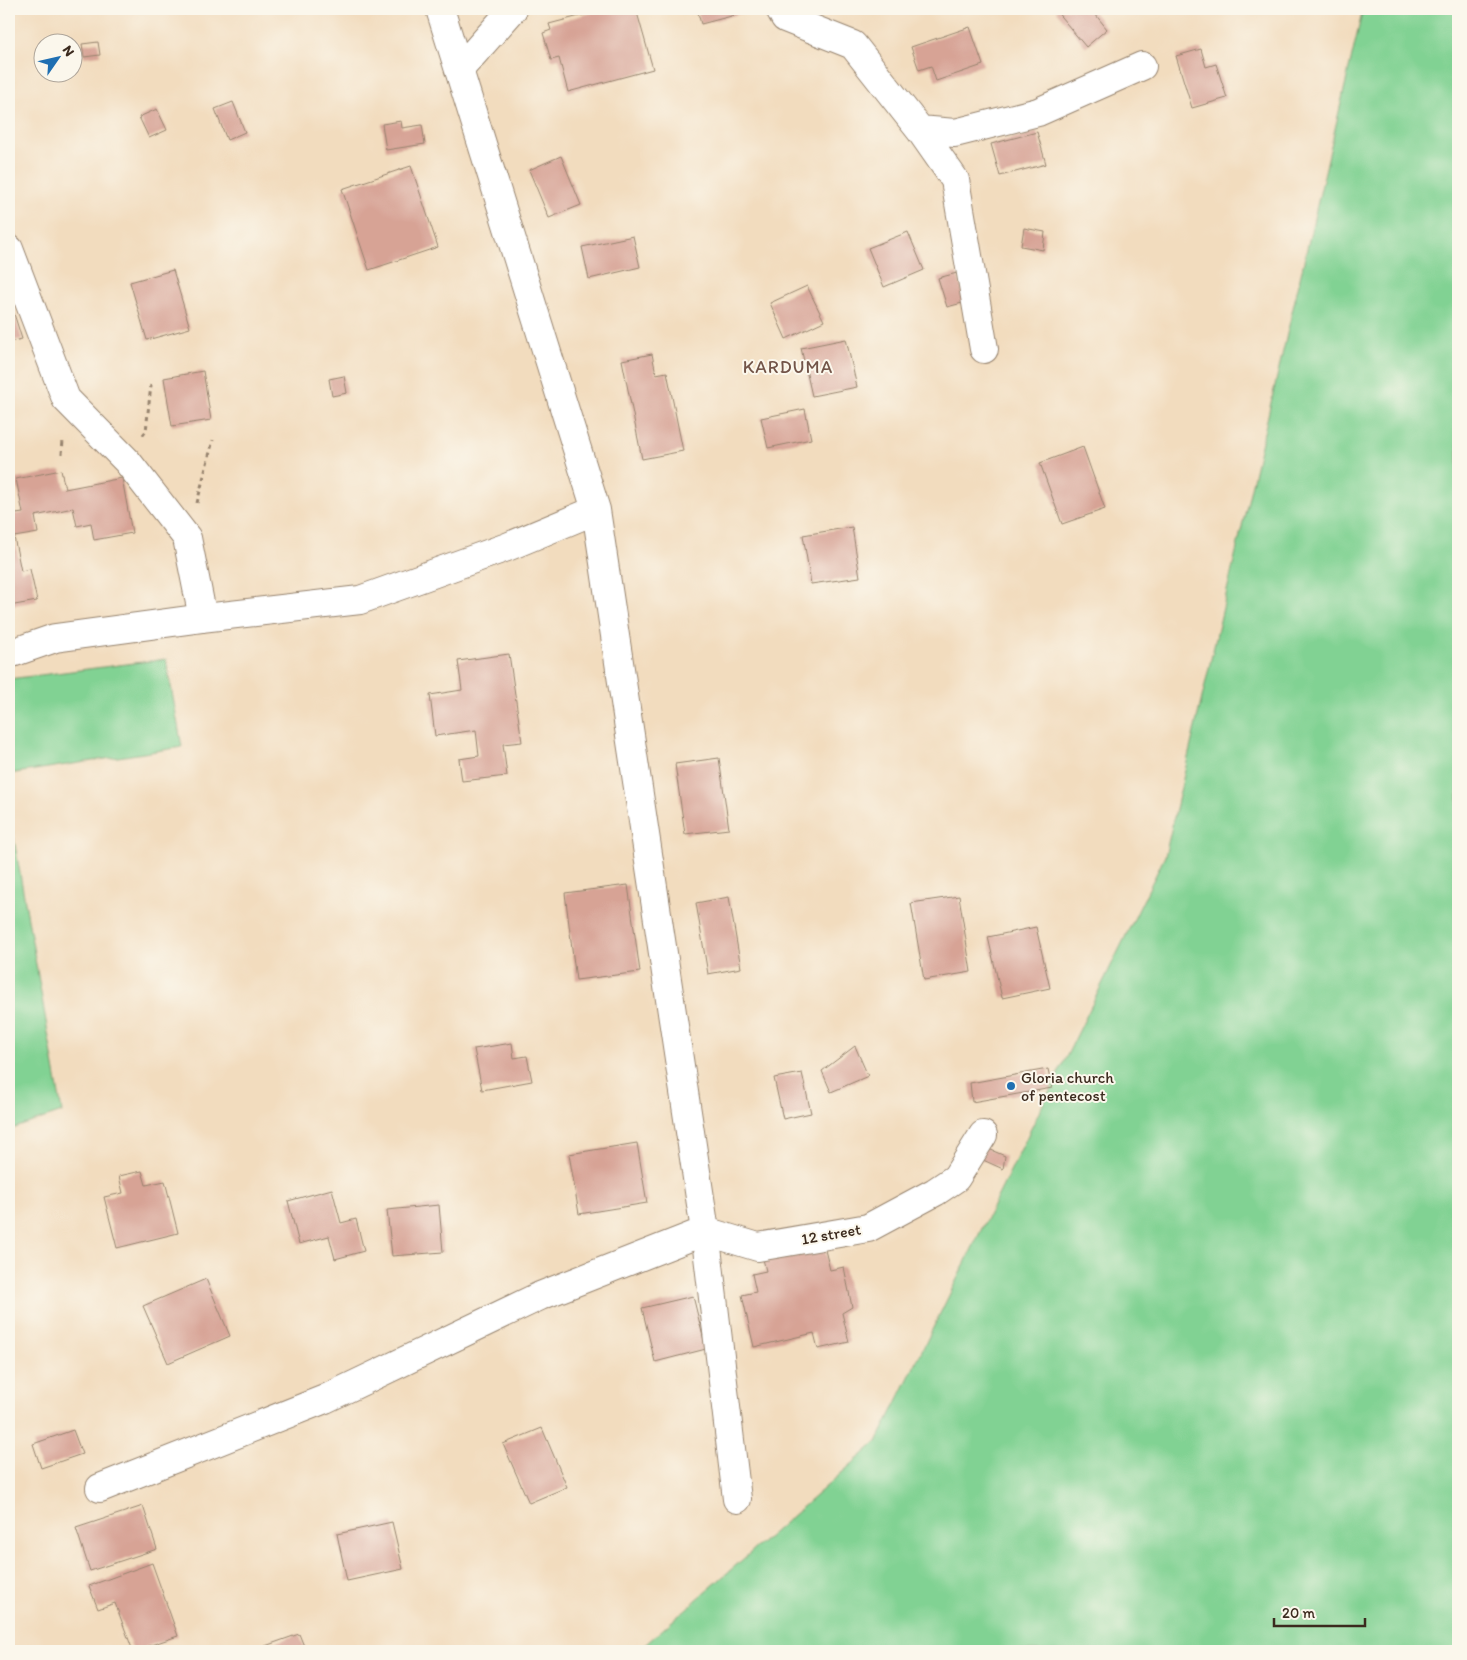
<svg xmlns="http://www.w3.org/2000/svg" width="1467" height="1660" font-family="Itim,sans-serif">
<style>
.green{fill:#81d293;stroke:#5e7e58}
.building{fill:#d7a395}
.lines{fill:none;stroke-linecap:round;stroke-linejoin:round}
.minor-casing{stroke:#96836e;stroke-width:30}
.path{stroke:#96836e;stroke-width:3;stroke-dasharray:4 4;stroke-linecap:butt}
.minor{stroke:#fff;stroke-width:28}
.poi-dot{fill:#1f6fb2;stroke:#fbf7ec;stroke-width:2}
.labels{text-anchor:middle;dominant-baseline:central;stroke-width:4;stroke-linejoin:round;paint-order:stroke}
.poi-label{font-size:16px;fill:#3b2a1e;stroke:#fbf7ec;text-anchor:start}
.street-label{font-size:16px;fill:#3b2a1e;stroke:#fbf7ec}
.neighbourhood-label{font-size:18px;letter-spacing:1px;fill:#725448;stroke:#fbf7ec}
</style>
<rect width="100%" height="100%" fill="#fbf7ec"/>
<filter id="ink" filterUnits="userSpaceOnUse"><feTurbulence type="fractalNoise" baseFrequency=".02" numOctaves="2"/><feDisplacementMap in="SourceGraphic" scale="10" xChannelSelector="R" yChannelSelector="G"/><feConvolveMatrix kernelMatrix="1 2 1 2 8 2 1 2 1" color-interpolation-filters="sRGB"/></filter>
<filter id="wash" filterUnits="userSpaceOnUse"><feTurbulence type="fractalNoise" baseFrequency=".0096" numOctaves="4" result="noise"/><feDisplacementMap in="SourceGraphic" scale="20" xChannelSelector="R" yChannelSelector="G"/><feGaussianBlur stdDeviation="1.12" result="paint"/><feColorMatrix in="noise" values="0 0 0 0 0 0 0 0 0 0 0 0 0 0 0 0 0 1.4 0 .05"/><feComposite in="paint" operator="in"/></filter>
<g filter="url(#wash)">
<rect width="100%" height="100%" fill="#f2dcbe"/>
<path class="green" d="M1363 9H1458V1651H638L877 1442 1165 856Z
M166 659 182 747 9 774V679Z
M9 811 62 1112 9 1130Z"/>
<g id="blocks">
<path class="building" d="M606 9H636L653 69 568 92 559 58 551 60 543 33 551 30 549 24Z
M697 9H742L743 13 701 24Z
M1059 9H1091L1107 29 1086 47 1056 11Z
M970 27 983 65 936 81 931 66 919 70 911 47Z
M98 42 100 55 84 57 82 44Z
M1201 49 1206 67 1216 64 1227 98 1192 108 1176 56Z
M233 102 245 132 227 140 215 109Z
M157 109 167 130 149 138 139 117Z
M401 121 402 128 422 125 425 144 386 150 382 124Z
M1037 132 1046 164 1000 176 991 144Z
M561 156 581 205 549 218 529 170Z
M411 166 438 247 369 270 342 189Z
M1024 228 1045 232 1043 250 1021 246Z
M908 232 924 270 884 287 868 248Z
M633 236 640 267 589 279 582 247Z
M173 270 190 328 147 340 130 282Z
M957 273 966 302 947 307 938 278Z
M807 286 824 321 786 339 770 303Z
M9 298 22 339 9 342Z
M846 339 857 387 812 396 801 348Z
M652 354 656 374 667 372 683 451 642 459 622 360Z
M203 371 211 420 172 426 164 378Z
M344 376 347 393 332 396 329 379Z
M805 409 811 439 768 448 761 418Z
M1083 447 1105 509 1062 524 1040 463Z
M61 470 65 489 122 478 132 533 94 540 91 523 77 526 73 508 35 516 38 533 14 537 21 571 30 569 37 601 9 606V515L23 513 16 479Z
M852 527 860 577 811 584 803 535Z
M509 654 522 742 503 744 507 776 462 781 459 759 479 756 476 730 435 736 430 695 462 690 458 661Z
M719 758 729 829 685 834 675 764Z
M628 885 640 972 576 980 565 893Z
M959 896 971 972 924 980 911 903Z
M729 897 741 968 708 974 696 903Z
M1036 927 1050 988 1002 998 988 937Z
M512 1043 514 1058 527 1056 532 1081 482 1090 474 1049Z
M855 1046 868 1076 831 1092 822 1071Z
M1048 1069 1052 1088 972 1102 970 1083Z
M802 1073 811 1113 783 1119 774 1078Z
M637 1143 647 1203 579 1214 569 1154Z
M984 1147 1005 1156 1003 1169 981 1159Z
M142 1171 146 1185 165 1181 178 1233 117 1248 104 1197 123 1193 119 1176Z
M332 1189 341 1223 356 1219 364 1251 335 1259 329 1236 299 1244 288 1201Z
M439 1205 443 1252 392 1256 387 1210Z
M824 1246 830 1270 844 1267 852 1307 842 1313 849 1342 818 1349 814 1333 754 1347 742 1295 756 1292 752 1274 766 1271 763 1259Z
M206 1279 230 1336 168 1363 143 1306Z
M693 1296 706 1349 655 1362 642 1308Z
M542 1428 567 1487 529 1503 503 1444Z
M73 1430 82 1454 41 1468 33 1444Z
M143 1506 157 1549 90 1571 76 1528Z
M392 1522 403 1569 347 1581 337 1534Z
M152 1563 178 1636 133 1651 115 1603 98 1609 89 1586Z
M299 1634 306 1651H251Z"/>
</g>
</g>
<g filter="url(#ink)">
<use href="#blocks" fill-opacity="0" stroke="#96836e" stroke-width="1"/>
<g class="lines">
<g class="minor-casing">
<path id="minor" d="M440 9 596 510 705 1231 737 1499
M780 9 785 18 853 45 920 130 955 133 1038 112 1142 66
M459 70 513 9
M920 130 955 180 984 349
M9 249 66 399 127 461 187 538 203 618
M9 654 55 638 203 618 360 600 507 547 596 510
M100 1488 325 1399 540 1296 705 1231 758 1247 868 1228 935 1192 956 1178 983 1135"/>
</g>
<path class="path" d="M143 435 146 431 151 385
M62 454 63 440
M197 503 213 440"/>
<use href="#minor" class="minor"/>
</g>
</g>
<circle class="poi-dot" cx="1011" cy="1086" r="5"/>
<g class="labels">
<g class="poi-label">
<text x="1021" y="1077">Gloria church<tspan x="1021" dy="18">of pentecost</tspan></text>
</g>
<g class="street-label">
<text transform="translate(831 1234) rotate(-10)">12 street</text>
</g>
<g class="neighbourhood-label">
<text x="788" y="367">KARDUMA</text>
</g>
</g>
<rect width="1467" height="1660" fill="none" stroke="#fbf7ec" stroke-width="30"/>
<g transform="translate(58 58) rotate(56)"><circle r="24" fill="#fbf7ec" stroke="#aea59a"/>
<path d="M0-4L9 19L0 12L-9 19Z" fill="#1f6fb2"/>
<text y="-8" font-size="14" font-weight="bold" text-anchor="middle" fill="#3b2a1e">N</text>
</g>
<path d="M1274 1618v8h91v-8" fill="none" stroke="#3b2a1e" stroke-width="2.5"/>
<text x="1282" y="1618" font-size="15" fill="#3b2a1e" stroke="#fbf7ec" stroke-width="4" paint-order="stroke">20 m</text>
</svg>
